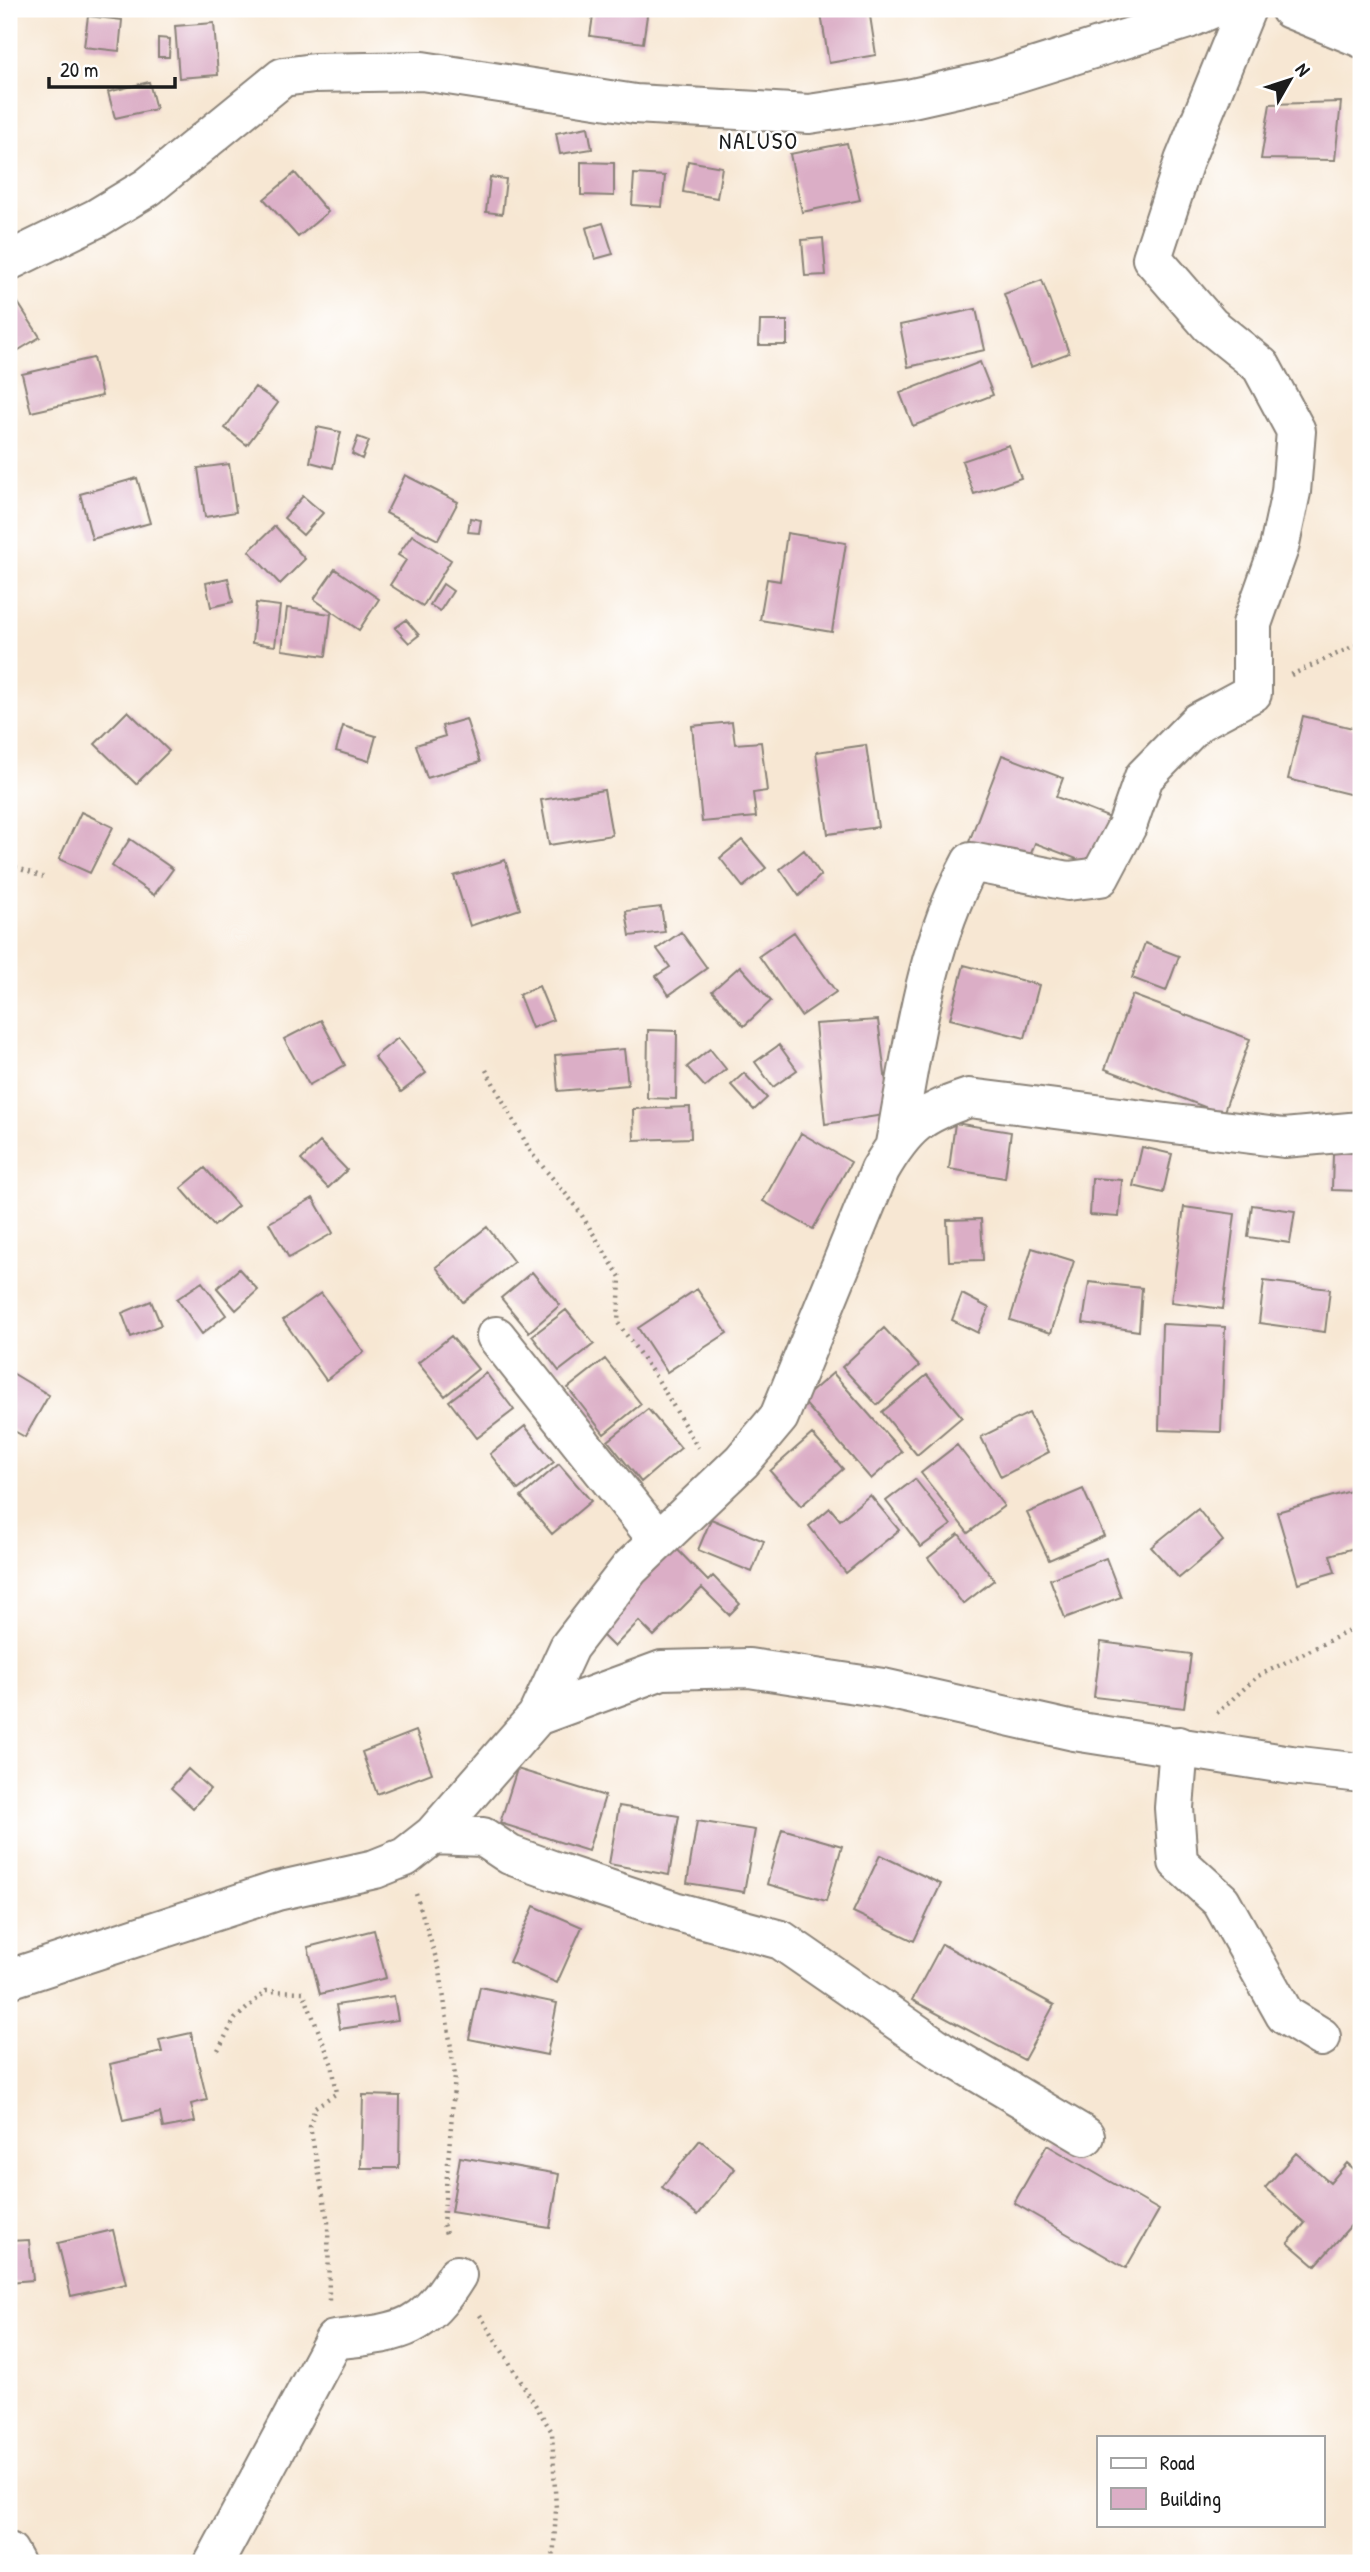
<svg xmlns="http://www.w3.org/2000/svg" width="1370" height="2572" font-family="'Patrick Hand',sans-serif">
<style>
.building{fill:#dbaec6}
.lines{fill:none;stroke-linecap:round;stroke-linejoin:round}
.minor-casing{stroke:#8a8278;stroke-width:42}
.path{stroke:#8a8278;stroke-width:4.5;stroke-dasharray:2 5;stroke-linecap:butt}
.minor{stroke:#fff;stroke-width:38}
.labels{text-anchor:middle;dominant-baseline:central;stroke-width:5;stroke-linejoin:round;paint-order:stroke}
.quarter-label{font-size:23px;letter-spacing:2px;fill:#1c1c1c;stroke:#fff}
</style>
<rect width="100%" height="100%" fill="#fff"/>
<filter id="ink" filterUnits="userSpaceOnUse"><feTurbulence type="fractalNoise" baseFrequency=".0143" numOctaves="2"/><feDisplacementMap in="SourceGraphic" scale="14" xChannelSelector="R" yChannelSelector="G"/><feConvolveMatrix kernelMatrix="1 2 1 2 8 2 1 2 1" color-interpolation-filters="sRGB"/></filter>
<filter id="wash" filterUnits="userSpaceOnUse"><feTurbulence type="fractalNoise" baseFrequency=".00686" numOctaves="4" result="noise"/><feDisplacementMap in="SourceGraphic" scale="28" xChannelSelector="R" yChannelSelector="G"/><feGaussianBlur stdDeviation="1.57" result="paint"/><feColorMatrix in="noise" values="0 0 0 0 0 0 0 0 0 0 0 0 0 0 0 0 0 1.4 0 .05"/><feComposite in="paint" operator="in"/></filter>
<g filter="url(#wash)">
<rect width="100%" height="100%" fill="#f7e7d3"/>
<g id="blocks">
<path class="building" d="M525 9H547L549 14 528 20Z
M594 9H648L643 43 590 36Z
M855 9H869L876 55 829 63 821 14Z
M88 16 122 20 119 51 84 47Z
M214 23 218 75 179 78 175 26Z
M158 38 170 39 169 57H158Z
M149 82 156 109 115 118 108 92Z
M1341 102 1335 160 1261 159 1270 104Z
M588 127 592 149 560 154 556 133Z
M847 143 860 200 802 212 790 154Z
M688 161 722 167 717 198 683 192Z
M581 162 614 163V196L581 195Z
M295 173 328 212 298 237 264 199Z
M634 174 665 176 662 207 632 205Z
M490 177 506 179 502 214 486 212Z
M603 223 613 254 595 259 586 228Z
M823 238 826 275 805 276 802 240Z
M1042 280 1069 353 1031 367 1004 294Z
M13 295 40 337 9 356V298Z
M976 309 985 350 908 367 900 325Z
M760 321H787V345H759Z
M93 358 102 396 31 412 22 374Z
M980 362 993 395 913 426 900 393Z
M255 387 278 403 247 445 225 428Z
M317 427 341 432 333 468 310 462Z
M358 437 369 441 362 459 352 454Z
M1009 445 1021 478 974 494 962 461Z
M229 464 236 512 205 517 198 468Z
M405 475 458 502 438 540 386 513Z
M137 478 150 523 92 539 80 494Z
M303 496 323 513 303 535 284 518Z
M470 518 481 520 479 533 468 532Z
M275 526 305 559 280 584 249 551Z
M787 533 846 543 832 632 760 620 767 579 780 581Z
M412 535 451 560 423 606 390 585 406 560 398 555Z
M335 569 379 599 359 630 314 599Z
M228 578 233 602 211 607 206 583Z
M443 584 453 591 440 611 430 605Z
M256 603 280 606 275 646 252 643Z
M287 608 331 614 326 656 282 650Z
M406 620 419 635 409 643 395 628Z
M128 711 169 751 136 784 95 744Z
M1303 716 1361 730V797L1288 779Z
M466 719 480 762 427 778 416 745 445 736 442 726Z
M732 722 735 744 761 742 767 791 753 793 756 817 702 822 692 726Z
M343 726 376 736 369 761 336 751Z
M866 745 878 827 828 834 816 752Z
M1002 755 1063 778 1056 797 1113 819 1095 866 1035 843 1027 864 969 842Z
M604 790 612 835 549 845 541 800Z
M81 812 113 827 90 873 59 859Z
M130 839 173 869 154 895 112 866Z
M742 840 766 868 743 887 720 858Z
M804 850 821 875 799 896 780 869Z
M505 860 520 909 470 926 454 876Z
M661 907 665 932 630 936 626 911Z
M681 932 707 968 669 995 656 976 670 967 657 949Z
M794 932 836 992 801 1016 759 956Z
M1145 943 1179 956 1166 991 1132 978Z
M964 965 1039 985 1025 1038 950 1019Z
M740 966 771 1001 744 1026 712 991Z
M539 986 553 1020 532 1028 519 995Z
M1132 995 1250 1039 1223 1114 1105 1069Z
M321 1020 345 1065 309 1085 284 1039Z
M878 1020 890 1114 825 1124 815 1024Z
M648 1030 677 1031 676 1099 647 1098Z
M398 1038 426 1073 401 1092 374 1057Z
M779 1045 797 1070 773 1087 755 1062Z
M624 1049 628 1085 558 1091 555 1055Z
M710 1049 726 1069 705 1087 687 1067Z
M744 1073 767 1098 754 1110 731 1085Z
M690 1107 691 1138 634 1140 633 1109Z
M955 1123 1011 1132 1005 1178 949 1169Z
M801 1133 851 1162 813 1229 763 1201Z
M320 1142 347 1170 328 1188 301 1160Z
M1142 1147 1172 1154 1163 1193 1133 1186Z
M1333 1153H1361V1191L1332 1190Z
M205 1168 238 1206 214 1226 181 1188Z
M1092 1178 1122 1180 1119 1217 1090 1215Z
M313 1198 333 1233 289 1258 269 1223Z
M1252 1205 1295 1211 1290 1243 1248 1237Z
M1184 1207 1235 1214 1223 1309 1171 1302Z
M981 1219 983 1260 949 1261 947 1220Z
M487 1227 514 1262 463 1302 436 1267Z
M1032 1248 1074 1261 1051 1333 1010 1320Z
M239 1269 258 1290 236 1310 217 1288Z
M532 1272 560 1305 529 1332 501 1298Z
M1264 1281 1330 1289 1325 1332 1259 1323Z
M202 1282 226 1315 202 1334 177 1299Z
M1089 1282 1142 1288 1139 1331 1083 1323Z
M697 1289 727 1333 667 1372 638 1328Z
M321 1293 364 1352 326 1380 283 1320Z
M962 1294 989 1308 978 1333 952 1320Z
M151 1301 161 1325 131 1337 122 1313Z
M566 1310 594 1344 559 1371 532 1336Z
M1162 1324 1225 1327 1221 1432 1159 1430Z
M884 1328 919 1366 877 1405 842 1367Z
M451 1336 478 1369 445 1396 418 1363Z
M605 1359 641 1404 604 1434 568 1388Z
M9 1371 49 1395 25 1437 9 1428Z
M486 1373 514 1410 477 1438 449 1401Z
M833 1373 902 1452 871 1479 802 1400Z
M927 1375 962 1417 917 1455 882 1412Z
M648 1409 681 1448 641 1482 608 1441Z
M1029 1413 1049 1452 1001 1477 981 1437Z
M525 1426 554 1462 518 1490 490 1454Z
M812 1434 843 1469 801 1506 770 1471Z
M957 1445 1004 1506 968 1533 921 1473Z
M559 1464 591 1501 552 1534 521 1497Z
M915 1479 951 1525 921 1547 886 1501Z
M1361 1488V1546L1330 1555 1335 1572 1298 1583 1277 1512Z
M1083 1489 1104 1536 1049 1560 1027 1513Z
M870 1495 899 1530 846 1573 809 1526 830 1508 840 1520Z
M1198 1509 1223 1541 1179 1578 1151 1547Z
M711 1519 764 1541 752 1572 698 1550Z
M959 1534 994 1580 963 1604 928 1558Z
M671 1543 708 1581 713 1576 740 1604 729 1615 702 1588 654 1636 639 1621 614 1647 595 1628Z
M1106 1558 1121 1597 1065 1618 1050 1579Z
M1101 1642 1191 1654 1184 1708 1094 1697Z
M416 1731 432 1773 377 1794 362 1752Z
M188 1769 210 1789 193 1808 171 1788Z
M517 1769 605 1796 588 1851 500 1823Z
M619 1806 679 1816 669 1875 609 1864Z
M697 1821 755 1830 744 1892 687 1883Z
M782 1829 842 1846 826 1901 767 1884Z
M880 1855 941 1884 914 1941 853 1912Z
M534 1906 582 1927 557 1983 509 1962Z
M374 1930 386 1978 320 1994 308 1947Z
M942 1944 1054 2005 1024 2060 912 2000Z
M480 1987 557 2003 547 2055 469 2039Z
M394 1996 398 2020 340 2029 336 2005Z
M191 2033 207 2100 191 2104 195 2122 163 2128 160 2113 123 2121 110 2064 162 2052 159 2040Z
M363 2095 400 2096 399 2168H361Z
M700 2140 735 2169 698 2215 662 2187Z
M1047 2145 1159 2210 1126 2268 1014 2203Z
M1296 2153 1330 2183 1347 2163 1361 2175V2214L1315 2266 1288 2243 1305 2223 1265 2188Z
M460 2157 559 2174 550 2228 451 2212Z
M113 2230 126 2284 71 2296 58 2243Z
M29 2240 33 2280 9 2282V2241Z"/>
</g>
</g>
<g filter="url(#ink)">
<use href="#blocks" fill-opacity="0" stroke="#8a8278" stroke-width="2"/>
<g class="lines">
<g class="minor-casing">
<path id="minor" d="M1290 9 1361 38
M9 261 97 218 148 187 283 77 314 73 422 71 635 104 809 114 908 99 997 79 1188 19 1211 9
M895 1144C913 1047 924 950 971 862L1068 881 1100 877 1127 826 1144 777 1198 722 1252 693V624L1279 548 1291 492 1296 431 1261 366 1210 325 1152 258 1184 161 1246 9
M496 1336 658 1540
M537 1716 662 1670 749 1668 883 1688 1074 1731 1291 1765 1361 1773
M1179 1746 1174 1808 1178 1862 1221 1901 1285 2015 1321 2037
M433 1835 483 1837 510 1855 560 1873 674 1911 781 1940 940 2050 1085 2136
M9 1979 277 1891 375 1869 405 1857 433 1835 537 1716 569 1647 630 1568 742 1461 779 1417 880 1170C906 1125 921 1114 969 1098L1284 1138 1361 1131
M9 2552 15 2563
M214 2563 334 2340C398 2332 421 2334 457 2275"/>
</g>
<path class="path" d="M1291 675 1361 643
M9 865 43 877
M486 1070 532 1154 576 1206 620 1277 618 1323 658 1380 698 1448
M1217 1713 1258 1676 1361 1625
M416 1894 440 1971 455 2076 443 2224 447 2237
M218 2050 235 2019 266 1991 303 1992 332 2065 337 2093 315 2107 310 2127 328 2222 329 2301
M480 2315 552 2432 556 2509 553 2563"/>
<use href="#minor" class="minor"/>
</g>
</g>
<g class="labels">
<g class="quarter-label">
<text x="759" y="140">NALUSO</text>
</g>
</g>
<rect width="1370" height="2572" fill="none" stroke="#fff" stroke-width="35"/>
<rect x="1097" y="2436" width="228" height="91" fill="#ffffff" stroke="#a4a4a4" stroke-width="2"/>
<rect x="1111" y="2458" width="35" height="10" fill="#ffffff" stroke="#a4a4a4" stroke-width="2"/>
<text x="1160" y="2470" font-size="21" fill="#1c1c1c">Road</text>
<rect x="1111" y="2488" width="35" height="21" fill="#dbaec6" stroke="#a4a4a4" stroke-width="2"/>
<text x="1160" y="2506" font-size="21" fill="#1c1c1c">Building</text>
<g transform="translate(1290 80) rotate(51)" stroke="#ffffff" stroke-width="5" paint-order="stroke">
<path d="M0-5L12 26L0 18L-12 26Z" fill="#1c1c1c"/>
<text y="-10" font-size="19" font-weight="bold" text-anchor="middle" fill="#1c1c1c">N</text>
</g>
<path d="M49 77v10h126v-10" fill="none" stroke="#1c1c1c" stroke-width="3.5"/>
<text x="60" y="77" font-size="21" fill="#1c1c1c" stroke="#ffffff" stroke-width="5" paint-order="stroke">20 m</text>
</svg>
